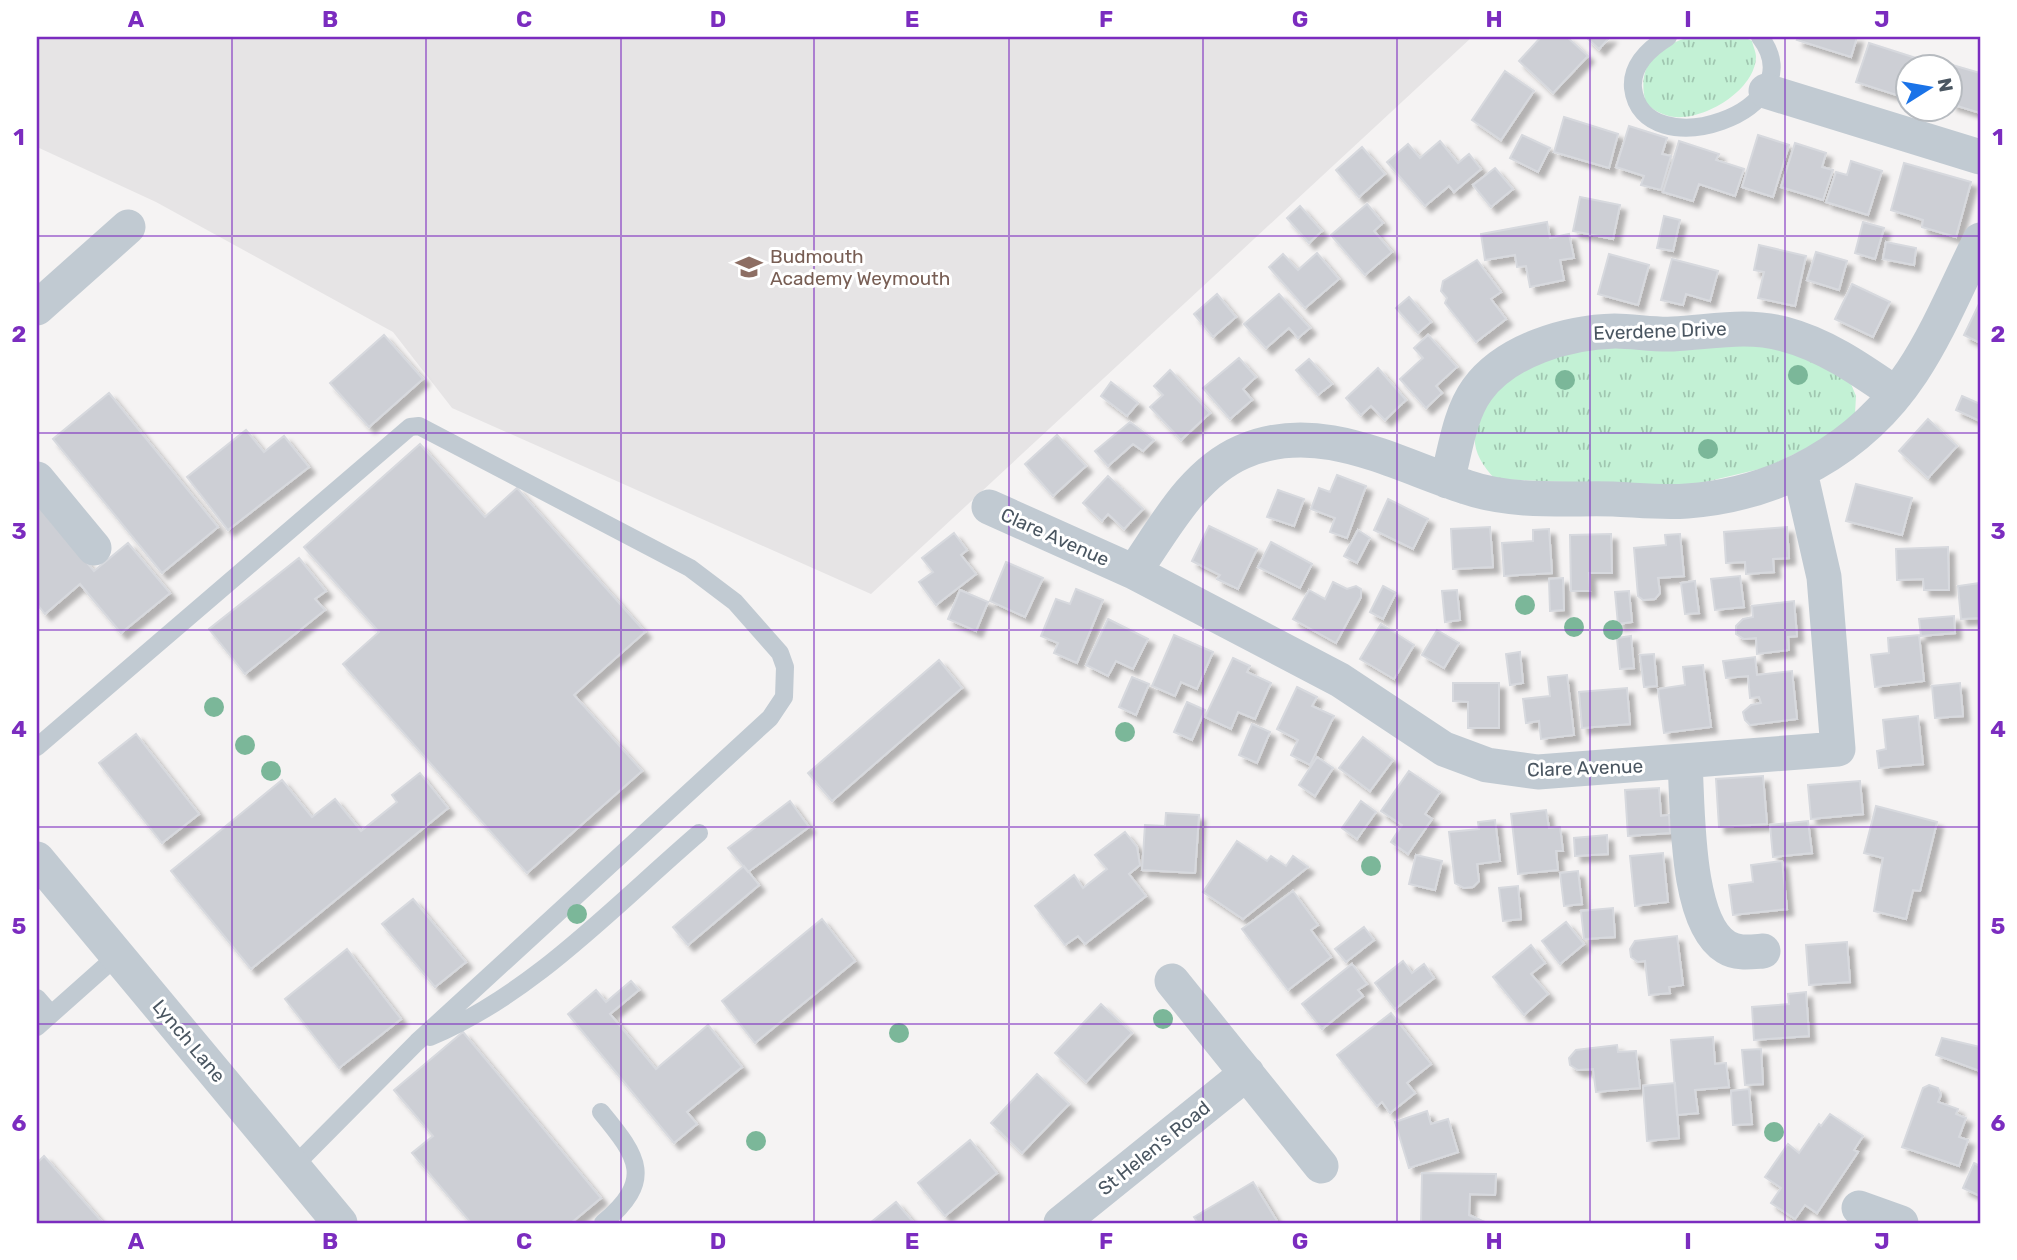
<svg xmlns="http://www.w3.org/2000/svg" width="2017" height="1260" font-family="Rubik,sans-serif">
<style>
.education{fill:#e6e4e5}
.grass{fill:url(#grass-tufts)}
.building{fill:#cdcfd5;stroke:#d7d9de;stroke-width:2;filter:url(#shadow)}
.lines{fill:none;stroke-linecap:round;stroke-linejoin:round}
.service{stroke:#c1cad2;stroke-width:18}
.minor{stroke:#c1cad2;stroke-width:35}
.tree{fill:#7bb799}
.grid{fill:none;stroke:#7b2cbf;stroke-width:2;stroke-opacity:0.55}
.labels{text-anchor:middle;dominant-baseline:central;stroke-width:6;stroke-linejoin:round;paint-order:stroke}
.education-label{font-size:19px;fill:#785e54;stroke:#fff;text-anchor:start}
.street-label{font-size:19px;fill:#4a5661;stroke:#fff}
.neatline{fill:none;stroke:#7b2cbf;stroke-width:2.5}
.grid-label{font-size:23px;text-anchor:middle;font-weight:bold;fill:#7b2cbf}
</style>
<defs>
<pattern id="grass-tufts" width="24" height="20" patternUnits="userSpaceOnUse" patternTransform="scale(1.75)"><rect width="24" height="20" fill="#c3f1d5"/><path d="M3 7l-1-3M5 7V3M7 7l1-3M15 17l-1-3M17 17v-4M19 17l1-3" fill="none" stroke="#a0c6b0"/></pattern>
<filter id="shadow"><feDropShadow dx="6" dy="6" stdDeviation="2" flood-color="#0004"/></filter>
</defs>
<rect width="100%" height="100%" fill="#f5f3f3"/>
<path class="education" d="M37 37H1472L871 594 452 408 393 332 156 202 37 147Z"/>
<path class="grass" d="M1690 37H1744L1752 41C1753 46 1756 52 1756 57 1755 90 1705 120 1675 117 1664 116 1655 111 1646 104 1636 66 1655 47 1690 37Z
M1724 339 1795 349 1849 379 1856 396 1855 414 1839 432 1768 467 1684 487 1495 479C1477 460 1469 442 1479 418 1493 383 1538 355 1575 348 1623 340 1675 342 1724 339Z"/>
<path class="building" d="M1541 37H1567L1588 56 1553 93 1519 61Z
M1586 37H1610L1599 49Z
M1799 37H1857L1851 57 1797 40Z
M1869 43 1922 60 1920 66H1909V99L1856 82Z
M1942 62 1980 73V113L1951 104V66H1941Z
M1505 71 1534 91 1501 140 1472 120Z
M1564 117 1618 134 1609 168 1554 152Z
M1629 126 1667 138 1662 154 1671 156 1661 190 1641 185 1644 176 1616 167Z
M1522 135 1550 148 1538 172 1510 158Z
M1758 135 1789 145 1773 197 1742 187Z
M1440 141 1458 163 1469 154 1481 169 1454 192 1449 186 1425 206 1387 162 1408 144 1420 158Z
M1679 141 1719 154 1716 160 1744 169 1735 196 1699 184 1693 201 1663 192Z
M1795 143 1826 153 1822 167 1833 170 1823 200 1781 187Z
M1362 147 1385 174 1359 197 1336 170Z
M1851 161 1882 171 1868 215 1826 202 1836 172 1847 175Z
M1904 163 1971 182 1956 237 1922 227 1923 220 1891 210Z
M1495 168 1513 189 1491 207 1473 185Z
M1580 197 1620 205 1613 239 1573 231Z
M1367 204 1383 223 1374 231 1392 252 1365 275 1331 235Z
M1300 206 1322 231 1309 243 1287 218Z
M1664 216 1680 220 1673 251 1657 248Z
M1547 222 1550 238 1569 234 1574 258 1560 260 1564 280 1530 287 1526 266 1517 267 1515 255 1485 260 1481 234Z
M1863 222 1884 228 1875 259 1855 253Z
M1886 242 1916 248 1914 265 1883 259Z
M1759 245 1806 256 1795 306 1758 298 1764 272 1754 270Z
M1816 252 1847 261 1839 290 1807 280Z
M1317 253 1339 279 1305 308 1269 267 1283 254 1298 270Z
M1609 254 1649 265 1638 305 1598 294Z
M1672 259 1718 271 1710 301 1686 294 1683 305 1661 300Z
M1477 260 1501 292 1491 299 1506 319 1476 342 1445 303 1447 298 1441 291 1443 281Z
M1852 284 1890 302 1873 337 1835 319Z
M1217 294 1236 317 1213 337 1194 314Z
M1279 294 1310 328 1298 338 1289 328 1266 348 1244 324Z
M1409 297 1431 322 1418 333 1396 308Z
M1980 302V343L1964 335Z
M384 335 423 379 369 427 330 383Z
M1428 335 1457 367 1436 386 1442 393 1426 408 1400 379 1423 358 1414 348Z
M1239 358 1256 377 1243 389 1252 400 1230 419 1203 388Z
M1309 359 1332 384 1318 395 1296 370Z
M1378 368 1406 400 1385 420 1371 406 1361 415 1346 398Z
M1170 370 1210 413 1181 440 1150 407 1163 395 1154 386Z
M1111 382 1138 403 1127 416 1101 396Z
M109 393 218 527 162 573 53 439Z
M1962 396 1980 404V421L1956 410Z
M1928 419 1957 446 1928 478 1899 451Z
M1130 422 1154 440 1143 451 1133 444 1108 466 1095 451Z
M246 430 264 452 284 436 309 467 228 530 187 477Z
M1057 435 1086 466 1053 496 1025 464Z
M420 444 485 517 517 488 645 632 574 695 642 771 527 873 343 664 379 632 304 547Z
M1337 475 1366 486 1347 538 1330 532 1335 518 1311 509 1319 488 1330 492Z
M1108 476 1143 509 1124 529 1108 514 1102 521 1083 503Z
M1856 484 1912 498 1902 535 1846 521Z
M1278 490 1304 499 1294 526 1267 517Z
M1388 499 1428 519 1413 549 1374 530Z
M37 503 94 571 128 543 170 593 121 633 80 584 45 614 37 604Z
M1209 526 1257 549 1238 589 1217 579 1220 575 1192 561Z
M1490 527 1493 567 1453 569 1451 529Z
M1787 527 1789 558 1773 559 1774 572 1746 574 1745 562 1726 563 1724 532Z
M1549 529 1552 573 1504 576 1502 543 1533 541V530Z
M1358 530 1370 538 1357 563 1344 556Z
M954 533 967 550 961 555 976 574 936 605 919 582 933 572 922 558Z
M1611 534 1612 573H1589L1590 591H1571L1570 535Z
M1680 534 1684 576 1658 578 1660 593 1655 599 1643 600 1638 596 1634 548 1666 545 1665 535Z
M1271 542 1312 564 1300 588 1258 567Z
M1948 547 1949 590H1924L1923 579 1897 580 1896 549Z
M299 558 326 591 315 599 325 610 245 674 209 629Z
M1006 562 1043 578 1025 617 990 601Z
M1740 576 1744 607 1715 610 1711 579Z
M1563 578 1564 610 1550 611 1549 579Z
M1695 581 1699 613 1685 614 1681 583Z
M1333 582 1347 589 1356 586 1361 589V597L1336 643 1293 619 1309 590 1325 599Z
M1980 583V618L1961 619 1958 586Z
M1383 586 1396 593 1383 619 1370 612Z
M1076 589 1103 600 1077 663 1054 653 1058 643 1041 636 1056 599 1070 604Z
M960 590 988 602 976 631 948 619Z
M1457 590 1460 620 1445 622 1442 591Z
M1629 591 1632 622 1618 624 1615 592Z
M1794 601 1797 636 1788 637 1789 650 1757 654 1756 638 1744 639 1736 634V626L1743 619 1753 617 1752 606Z
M1954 616 1955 633 1921 636 1919 619Z
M1108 619 1148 639 1133 669 1116 661 1108 676 1086 665Z
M1381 624 1414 645 1394 679 1360 659Z
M1437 630 1459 643 1444 668 1422 655Z
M1174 635 1213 652 1197 689 1181 682 1175 696 1152 686Z
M1919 635 1924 681 1875 687 1871 655 1889 653 1888 638Z
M1631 636 1634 668 1620 669 1617 638Z
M1520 652 1523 683 1510 685 1506 654Z
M1654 654 1657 686 1644 687 1640 655Z
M1755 657 1757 675 1792 671 1797 719 1750 725 1745 720 1743 712 1751 705 1761 703 1759 697 1750 698 1748 676 1726 678 1723 661Z
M1233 658 1250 666 1247 672 1271 683 1255 719 1238 712 1231 729 1205 717Z
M939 660 962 688 832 801 808 773Z
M1703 665 1711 727 1664 733 1658 689 1685 685 1683 667Z
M1567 675 1574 735 1541 739 1539 721 1526 723 1523 699 1550 696 1548 677Z
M1132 677 1149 684 1136 715 1119 707Z
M1453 683H1499V728H1468V702L1453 701Z
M1960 683 1963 716 1935 718 1932 686Z
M1297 687 1317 697 1312 706 1334 716 1310 765 1291 755 1298 740 1277 729Z
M1627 688 1630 724 1582 728 1579 692Z
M1187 702 1205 710 1192 740 1174 732Z
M1918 716 1923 764 1879 768 1877 751 1886 749 1883 720Z
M1252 724 1270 732 1257 763 1239 755Z
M136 734 199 814 162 843 99 763Z
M1363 737 1393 760 1370 791 1339 768Z
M1317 757 1333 768 1315 796 1299 785Z
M1409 771 1440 792 1425 814 1432 819 1408 854 1391 842 1402 825 1381 811Z
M420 773 448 808 251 969 171 871 282 780 312 817 335 799 361 831 397 802 392 795Z
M1763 776 1767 824 1719 827 1716 779Z
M1860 781 1863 814 1811 819 1808 785Z
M1659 788 1661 816 1669 815 1670 833 1628 836 1625 790Z
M790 801 809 827 748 872 728 848Z
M1361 801 1376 812 1357 839 1342 828Z
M1876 806 1937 822 1920 891 1913 890 1906 919 1874 911 1883 858 1864 853Z
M1546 810 1549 828 1560 827 1563 851H1556L1558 870 1518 874 1511 814Z
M1166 813 1199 815 1195 873 1142 870 1145 825 1165 826Z
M1495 820 1500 861 1477 864 1479 881 1473 887 1464 888 1455 883 1449 832 1479 829 1478 822Z
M1808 821 1812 853 1773 857 1770 825Z
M1125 832 1137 847 1140 865 1129 874 1146 896 1085 944 1078 936 1065 945 1035 906 1074 875 1083 888 1107 869 1095 855Z
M1607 835 1608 854 1575 856 1574 838Z
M1237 841 1267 861 1271 856 1286 866 1293 856 1308 867 1243 919 1203 892Z
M1663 853 1668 902 1635 906 1630 856Z
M1416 855 1442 861 1435 890 1409 884Z
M1782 861 1787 909 1733 915 1729 885 1753 882 1751 865Z
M744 866 759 885 688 945 673 927Z
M1578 871 1582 904 1564 906 1560 873Z
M1518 886 1521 919 1503 921 1499 888Z
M1293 891 1318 925 1311 930 1331 957 1288 990 1242 929Z
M413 899 466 962 435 987 382 924Z
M1613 908 1615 937 1584 939 1581 911Z
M822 919 855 961 755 1043 722 1001Z
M1566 922 1584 944 1560 964 1542 941Z
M1364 927 1374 940 1346 962 1335 949Z
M1677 936 1683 985 1669 987 1670 993 1649 995 1645 961 1638 962 1631 957 1630 949 1635 941Z
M1847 942 1850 982 1809 985 1806 945Z
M1531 945 1545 963 1531 974 1548 994 1524 1015 1493 977Z
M347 949 401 1019 339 1068 285 999Z
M1403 961 1412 973 1424 964 1434 978 1395 1009 1375 983Z
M1352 964 1367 984 1358 990 1363 996 1322 1029 1302 1004Z
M631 981 639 990 610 1014 656 1069 708 1025 742 1067 687 1112 697 1124 674 1143 568 1014 596 990 606 1002Z
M1806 992 1809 1036 1754 1040 1752 1007 1789 1004 1788 994Z
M1101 1004 1132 1033 1086 1082 1055 1053Z
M1391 1013 1431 1064 1407 1083 1415 1093 1390 1113 1382 1102 1377 1106 1337 1055Z
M463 1032 601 1198 571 1223H471L412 1153 433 1136 394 1090Z
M1713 1037 1715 1064 1726 1063 1729 1087 1695 1090 1698 1113 1677 1115 1671 1040Z
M1942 1038 1980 1047V1071L1936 1055Z
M1617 1045 1618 1052 1636 1051 1640 1088 1596 1092 1593 1069 1578 1070 1570 1065 1569 1058 1576 1050Z
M1761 1049 1763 1084 1745 1085 1742 1050Z
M1037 1074 1069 1104 1022 1153 991 1123Z
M1675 1083 1679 1138 1647 1141 1643 1086Z
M1929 1085 1938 1088 1941 1095 1938 1102 1958 1109 1956 1114 1966 1118 1959 1137 1968 1140 1959 1166 1902 1147 1923 1088Z
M1749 1089 1752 1124 1733 1125 1731 1091Z
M1427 1111 1431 1124 1448 1119 1458 1152 1409 1168 1395 1122Z
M1830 1114 1863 1136 1854 1150 1858 1152 1817 1213 1805 1205 1795 1219 1771 1203 1781 1188 1765 1177 1788 1144 1799 1153 1819 1124 1821 1126Z
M970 1140 997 1173 945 1216 918 1183Z
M44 1156 103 1223H37V1163Z
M1974 1163 1980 1166V1196L1963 1188Z
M1422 1173 1496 1174 1495 1195 1470 1194 1469 1215 1487 1223H1421Z
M1253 1182 1277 1221 1198 1223 1194 1217Z
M896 1202 914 1223H870Z"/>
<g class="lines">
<path class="service" d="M1668 37C1650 48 1631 65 1633 88 1642 169 1818 112 1760 37
M37 747 410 427 419 426 690 568 735 602 780 653 785 667 784 697 770 718 417 1042 294 1166
M37 998 51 1014
M37 1027 118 955
M430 1037C533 994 615 905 699 833
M601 1112C639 1158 654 1180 603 1223"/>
<path class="minor" d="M1766 91 1980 157
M37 308 128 227
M37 479 94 548
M1447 481C1455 452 1459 415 1477 390 1506 350 1568 332 1615 331 1634 331 1654 335 1673 334 1712 332 1746 324 1784 334 1826 345 1861 370 1896 394
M989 507 1134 572 1340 680 1444 749 1487 765 1538 772 1838 749 1824 577 1800 472
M1134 572C1164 529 1192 474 1242 452 1319 418 1394 464 1466 487 1512 503 1565 498 1613 499 1637 500 1663 503 1687 501 1779 494 1861 449 1912 372 1939 331 1958 284 1980 240
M1685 763C1688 808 1685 922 1726 947 1737 954 1750 952 1763 951
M37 859 340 1223
M1172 981 1321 1166
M1859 1208 1901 1223
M1061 1223 1247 1073"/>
</g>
<g class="tree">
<circle cx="1798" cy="375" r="10"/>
<circle cx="1565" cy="380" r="10"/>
<circle cx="1708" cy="449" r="10"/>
<circle cx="1525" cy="605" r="10"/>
<circle cx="1574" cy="627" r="10"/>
<circle cx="1613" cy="630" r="10"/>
<circle cx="214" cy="707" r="10"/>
<circle cx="1125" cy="732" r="10"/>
<circle cx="245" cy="745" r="10"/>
<circle cx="271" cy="771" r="10"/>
<circle cx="1371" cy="866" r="10"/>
<circle cx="577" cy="914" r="10"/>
<circle cx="1163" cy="1019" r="10"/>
<circle cx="899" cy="1033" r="10"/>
<circle cx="1774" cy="1132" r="10"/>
<circle cx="756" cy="1141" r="10"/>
</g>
<path class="grid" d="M232 37V1223M426 37V1223M621 37V1223M814 37V1223M1009 37V1223M1203 37V1223M1397 37V1223M1590 37V1223M1785 37V1223M37 236H1980M37 433H1980M37 630H1980M37 827H1980M37 1024H1980"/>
<defs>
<g id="school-bare" transform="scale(2.1)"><path d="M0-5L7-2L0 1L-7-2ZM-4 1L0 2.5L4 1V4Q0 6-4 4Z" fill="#8d6e63" stroke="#fff" stroke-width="2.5" paint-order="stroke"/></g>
</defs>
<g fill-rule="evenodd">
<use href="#school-bare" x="749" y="267"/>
</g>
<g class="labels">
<g class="education-label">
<text x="770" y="256">Budmouth<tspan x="770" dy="22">Academy Weymouth</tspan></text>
</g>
<g class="street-label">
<text transform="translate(1660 331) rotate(-2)">Everdene Drive</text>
<text transform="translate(1055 537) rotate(24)">Clare Avenue</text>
<text transform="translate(1585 768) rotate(-2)">Clare Avenue</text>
<text transform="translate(189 1041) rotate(50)">Lynch Lane</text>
<text transform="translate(1154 1148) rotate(-39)">St Helen's Road</text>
</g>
</g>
<rect width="2017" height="1260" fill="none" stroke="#ffffff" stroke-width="77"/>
<g transform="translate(1929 88) rotate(79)"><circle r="33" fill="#ffffff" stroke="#b7bbc0" stroke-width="2"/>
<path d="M0-5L12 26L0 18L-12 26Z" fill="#1a73e8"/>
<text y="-10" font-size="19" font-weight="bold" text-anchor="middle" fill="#4a5661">N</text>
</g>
<rect x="38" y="38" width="1941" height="1184" class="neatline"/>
<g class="grid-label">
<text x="136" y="27">A</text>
<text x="330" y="27">B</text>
<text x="524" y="27">C</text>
<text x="718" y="27">D</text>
<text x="912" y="27">E</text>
<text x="1106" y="27">F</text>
<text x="1300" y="27">G</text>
<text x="1494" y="27">H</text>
<text x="1688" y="27">I</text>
<text x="1882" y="27">J</text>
<text x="19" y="145">1</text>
<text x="1998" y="145">1</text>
<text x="19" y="342">2</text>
<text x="1998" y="342">2</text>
<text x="19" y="539">3</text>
<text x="1998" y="539">3</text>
<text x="19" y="737">4</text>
<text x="1998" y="737">4</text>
<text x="19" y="934">5</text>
<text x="1998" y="934">5</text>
<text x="19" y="1131">6</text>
<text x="1998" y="1131">6</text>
<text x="136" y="1249">A</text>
<text x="330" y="1249">B</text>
<text x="524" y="1249">C</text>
<text x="718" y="1249">D</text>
<text x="912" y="1249">E</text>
<text x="1106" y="1249">F</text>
<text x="1300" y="1249">G</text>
<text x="1494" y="1249">H</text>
<text x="1688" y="1249">I</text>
<text x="1882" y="1249">J</text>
</g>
</svg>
